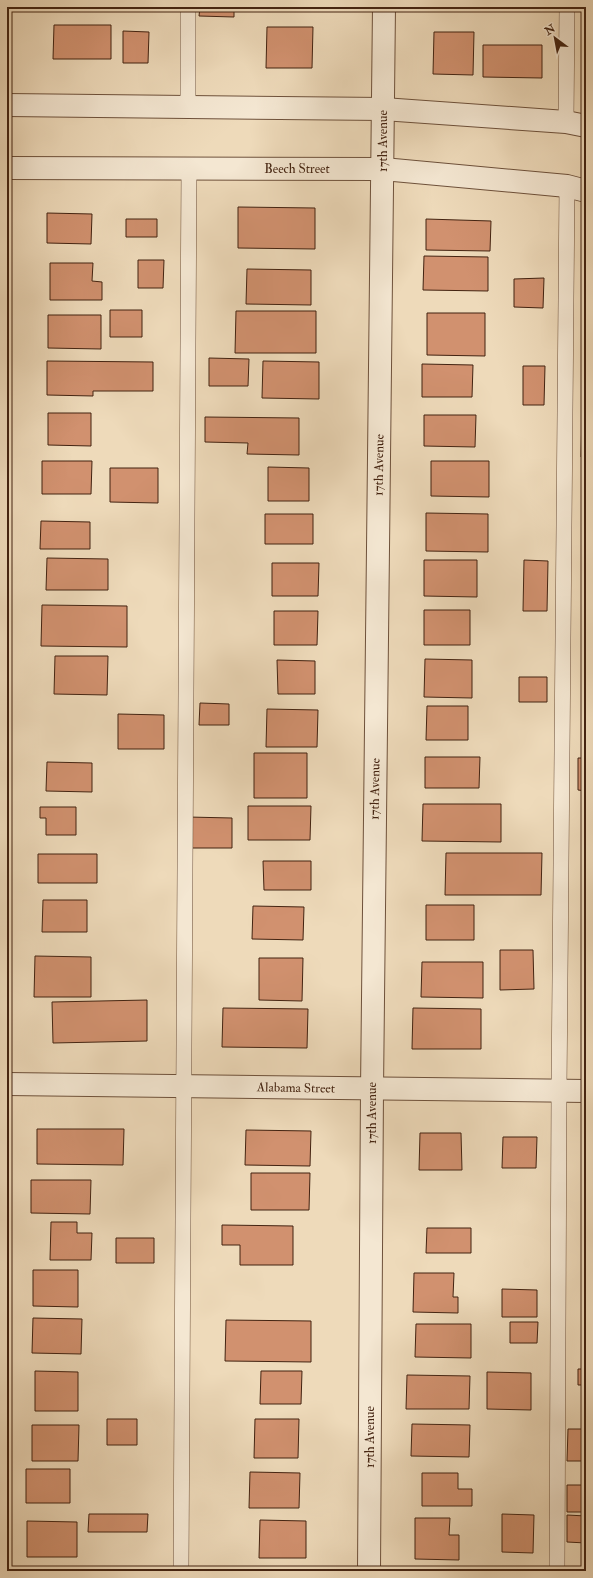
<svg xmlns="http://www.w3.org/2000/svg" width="593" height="1578" font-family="'IM FELL Double Pica',serif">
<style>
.building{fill:#d1916f;stroke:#432311}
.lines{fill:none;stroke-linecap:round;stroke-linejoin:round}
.service-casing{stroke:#6e513b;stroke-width:16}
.minor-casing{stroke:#6e513b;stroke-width:24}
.tertiary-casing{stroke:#6e513b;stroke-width:24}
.service{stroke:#f4e7d2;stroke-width:15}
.minor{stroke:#f4e7d2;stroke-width:22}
.tertiary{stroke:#f4e7d2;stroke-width:22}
.labels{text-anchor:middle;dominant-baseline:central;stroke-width:4;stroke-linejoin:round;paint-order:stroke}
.street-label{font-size:13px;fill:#432311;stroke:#f4e7d2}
</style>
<rect width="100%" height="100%" fill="#eedaba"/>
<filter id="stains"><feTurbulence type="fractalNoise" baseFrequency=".005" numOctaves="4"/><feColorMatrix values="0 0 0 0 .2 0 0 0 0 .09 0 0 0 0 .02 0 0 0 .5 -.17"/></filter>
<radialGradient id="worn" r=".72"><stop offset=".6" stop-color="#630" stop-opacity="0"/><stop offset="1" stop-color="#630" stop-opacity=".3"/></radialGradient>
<path class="building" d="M200 7H234V17L199 16Z
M436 7H476V10H436Z
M54 25H111V59H53Z
M267 27H313L312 68H266Z
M123 31 149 32 148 63H123Z
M434 32H474L473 75 433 74Z
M483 45H542V78L483 77Z
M238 207 315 208V249L238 248Z
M47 213 92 214 91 244 47 243Z
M126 219H157V237H126Z
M426 219 491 221 490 251 426 250Z
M424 256 488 257V291L423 290Z
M138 260H164L163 288H138Z
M50 263H93L92 281 102 282V300H50Z
M247 269 311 270V305L246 304Z
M544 278 543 308 514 307V279Z
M110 310H142V337H110Z
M236 311H316V353H235Z
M427 313H485V356L427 355Z
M48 315H101V349L48 348Z
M209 358 249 359 248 386H209Z
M47 361 153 362V391H93V396L47 395Z
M263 361 319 362V399L262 398Z
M422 364 473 365 472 397H422Z
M523 366H545L544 405H523Z
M582 412H586V457H581Z
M48 413H91V446L48 445Z
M424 415H476L475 447 424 446Z
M205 417 299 418V455L247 454 248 443 205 442Z
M42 461H92L91 494H42Z
M431 461H489V497L431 496Z
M268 467 309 468V501H268Z
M110 468H158V503L110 502Z
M426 513 488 514V552L426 551Z
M265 514H313V544H265Z
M41 521 90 522V549H40Z
M47 558 108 559V590H46Z
M424 560H477V597L424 596Z
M524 560 548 561 547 611H523Z
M583 560H586V585H582Z
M272 563H319L318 596H272Z
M42 605 127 606V647L41 646Z
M424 610H470V645H424Z
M274 611H318L317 645H274Z
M55 656H108L107 695 54 694Z
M425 659 472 660V698L424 697Z
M277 660 315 661V694H278Z
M519 677H547V702H519Z
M200 703 229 704V725H199Z
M427 706H468V740H426Z
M267 709 318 710 317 747H266Z
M118 714 164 715V749H118Z
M254 753H307V798H254Z
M425 757H480L479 788H425Z
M578 758H586V791L578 790Z
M47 762 92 763V792L46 791Z
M423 804H501V842L422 841Z
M248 806H311L310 840H248Z
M40 807H76V835H46V818H40Z
M188 817 232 818V848H188Z
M446 853H542L541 895H445Z
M38 854H97V883H38Z
M263 861H311V890H264Z
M43 900H87V932H42Z
M426 905H474V940H426Z
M253 906 304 907 303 940 252 939Z
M500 950H533L534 989 500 990Z
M35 956 91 957V997H34Z
M259 958H303L302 1001 259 1000Z
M422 962H483V998L421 997Z
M147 1000V1041L53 1043 52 1002Z
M223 1008 308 1009 307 1048 222 1047Z
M413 1008 481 1009V1049H412Z
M37 1129H124L123 1165 37 1164Z
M246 1130 311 1131 310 1166 245 1165Z
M420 1133H461L462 1170H419Z
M503 1137H537L536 1168H502Z
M251 1173H310L309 1210H251Z
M31 1180H91L90 1214 31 1213Z
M51 1222H77V1233H92L91 1260H50Z
M222 1225 293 1226V1265H240V1245H222Z
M427 1228H471V1253H426Z
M116 1238H154V1263H116Z
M33 1270H78V1307L33 1306Z
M414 1273H454L453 1297H458V1313L413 1312Z
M502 1289 537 1290V1317H502Z
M33 1318 82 1319 81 1354 32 1353Z
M226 1320 311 1321V1362L225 1361Z
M510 1322H538L537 1343H510Z
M416 1324H471V1358L415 1357Z
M578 1369H586V1385H578Z
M35 1371 78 1372V1411H35Z
M261 1371H302L301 1404H260Z
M487 1372 531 1373V1410L487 1409Z
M407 1375 470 1376 469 1409H406Z
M107 1419H137V1445H107Z
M255 1419H299L298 1458H254Z
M412 1424 470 1425 469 1457 411 1456Z
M32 1425H79L78 1461H32Z
M568 1429H586V1461H567Z
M26 1469H70V1503H26Z
M250 1472 300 1473 299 1508H249Z
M422 1473H458V1489H472V1506H422Z
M567 1485H586V1512H567Z
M89 1514H148L147 1532H88Z
M502 1514 534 1515 533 1553 502 1552Z
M567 1515 586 1516V1543L567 1542Z
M415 1518H450L449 1535H459V1560L415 1559Z
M260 1520 306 1521V1558H259Z
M27 1521 77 1522V1557H27Z
M506 1569H535V1571H506Z"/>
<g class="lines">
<g class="service-casing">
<path id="service" d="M188 107V7
M566 122 567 7
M181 1571 189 168
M557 1571 559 1091 567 186"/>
</g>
<g class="minor-casing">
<path id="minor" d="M369 1571 372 1089 384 7"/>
</g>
<g class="tertiary-casing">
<path id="tertiary" d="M7 105 383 109 566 122 586 126
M7 168 383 169 567 186 586 191
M7 1084 586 1091"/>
</g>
<use href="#service" class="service"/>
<use href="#minor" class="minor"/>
<use href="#tertiary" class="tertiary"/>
</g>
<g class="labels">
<g class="street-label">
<text transform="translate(383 141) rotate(-90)">17th Avenue</text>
<text x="297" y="169">Beech Street</text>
<text transform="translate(379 465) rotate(-89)">17th Avenue</text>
<text transform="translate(375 789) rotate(-89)">17th Avenue</text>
<text transform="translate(296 1088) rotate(1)">Alabama Street</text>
<text transform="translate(372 1113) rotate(-90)">17th Avenue</text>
<text transform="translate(370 1437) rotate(-90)">17th Avenue</text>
</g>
</g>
<rect width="593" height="1578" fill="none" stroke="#eedaba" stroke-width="24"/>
<rect x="8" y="8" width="577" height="1562" fill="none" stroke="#432311" stroke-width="2"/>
<rect x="12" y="12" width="569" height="1554" fill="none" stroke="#432311"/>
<g transform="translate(555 38) rotate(328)" stroke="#f4e7d2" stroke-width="3" paint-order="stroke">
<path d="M0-3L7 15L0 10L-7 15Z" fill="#432311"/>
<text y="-6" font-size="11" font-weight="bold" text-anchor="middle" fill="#432311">N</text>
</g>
<rect width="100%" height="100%" filter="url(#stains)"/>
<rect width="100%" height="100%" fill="url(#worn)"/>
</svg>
